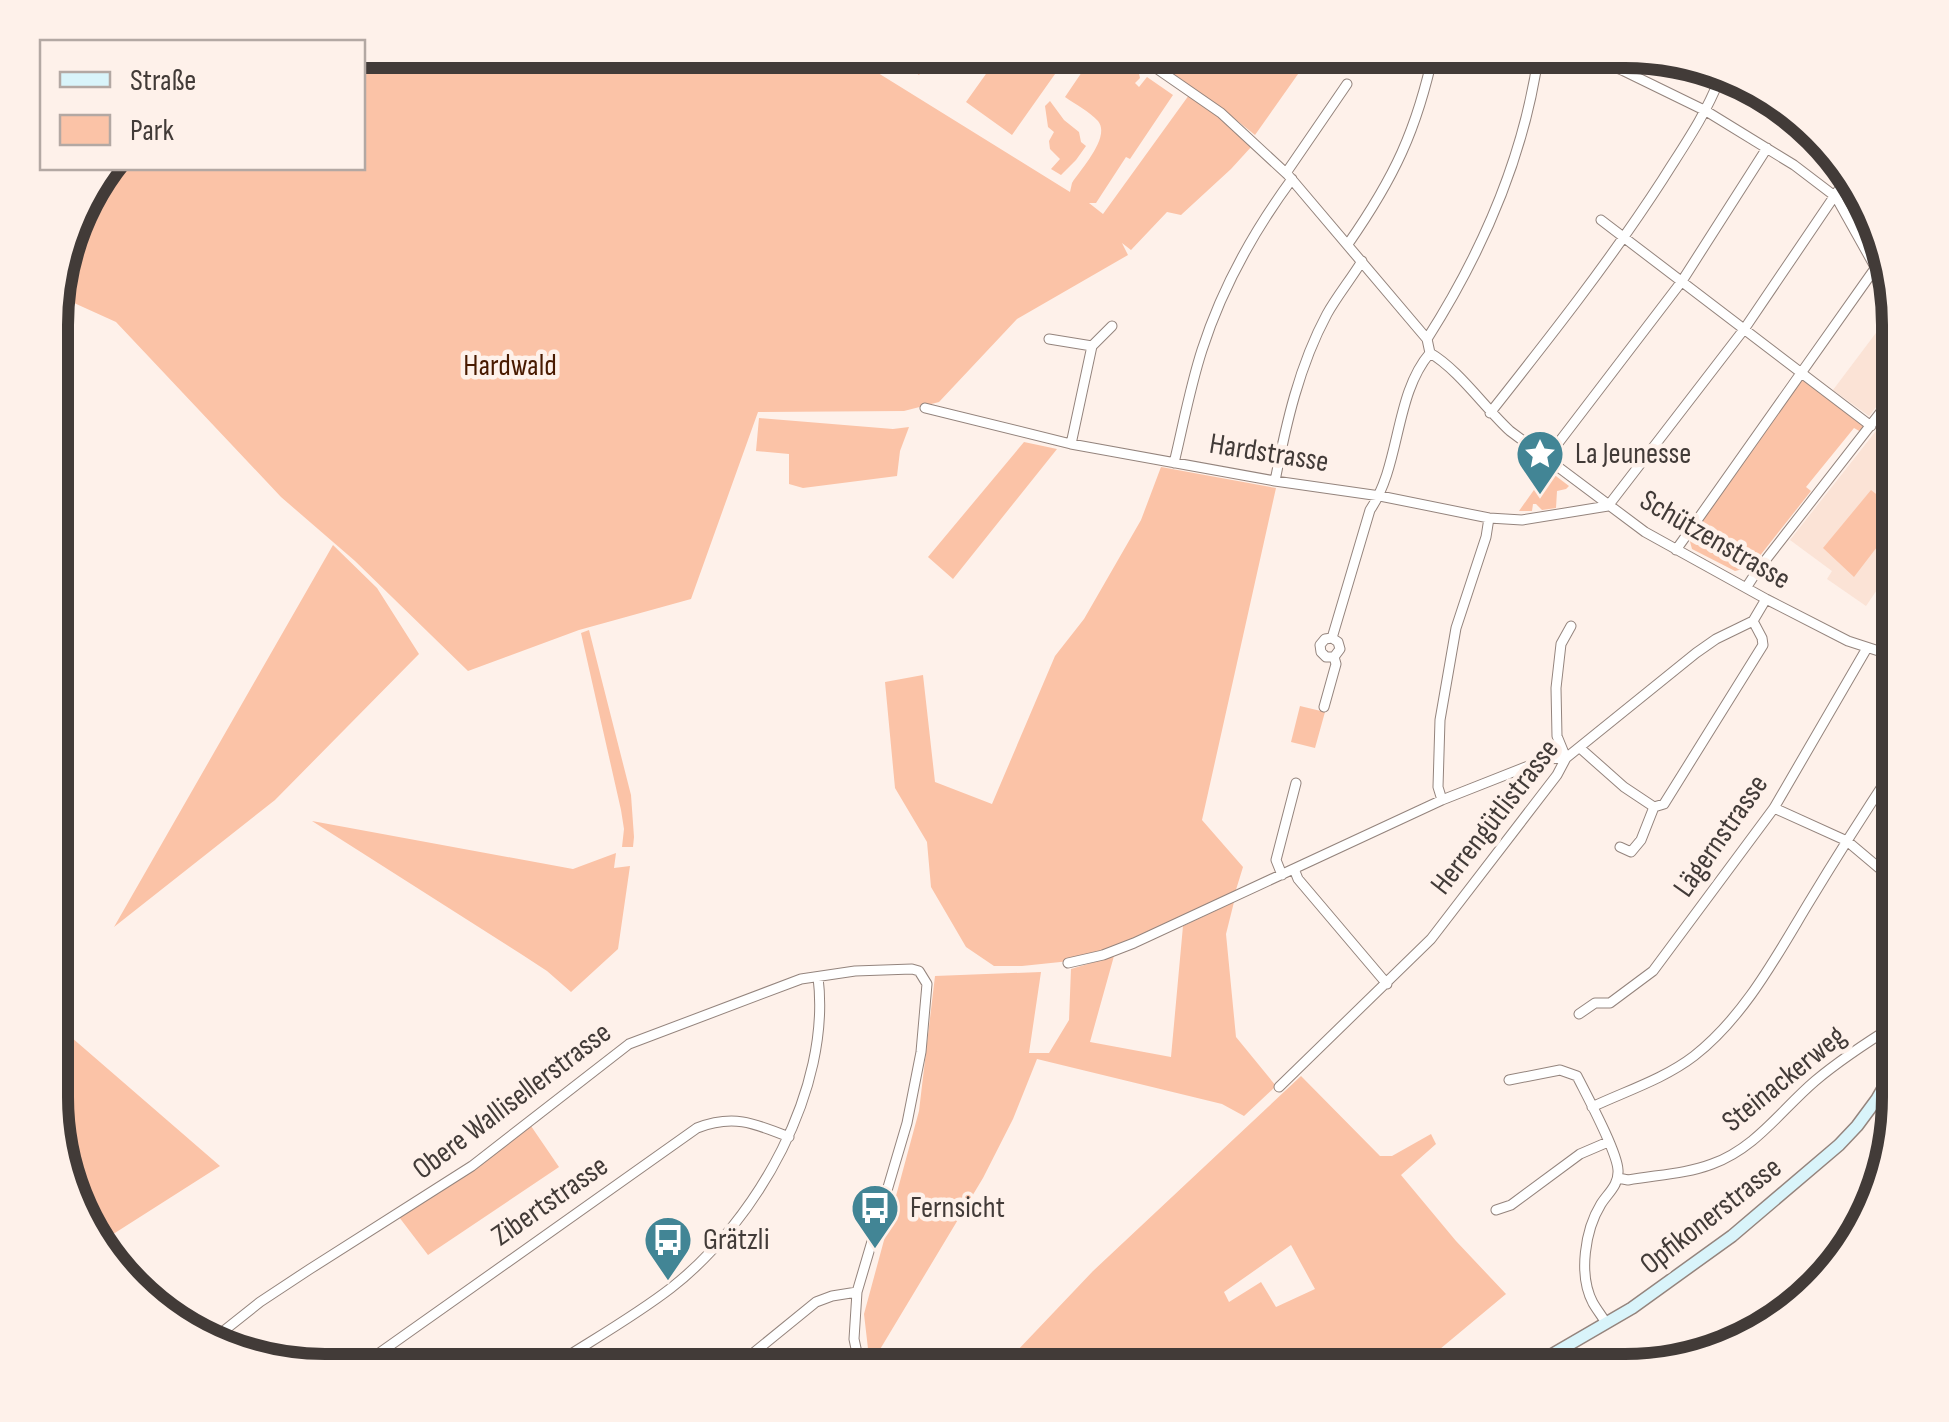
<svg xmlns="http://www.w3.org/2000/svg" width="1949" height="1422" font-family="'Sofia Sans Condensed',sans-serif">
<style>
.built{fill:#fbe3d6}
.green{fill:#fbc3a7;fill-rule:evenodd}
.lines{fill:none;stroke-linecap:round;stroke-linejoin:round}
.street-casing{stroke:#94847d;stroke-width:11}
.secondary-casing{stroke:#94847d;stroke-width:14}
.street{stroke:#fff;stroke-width:9}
.secondary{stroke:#d9f4fa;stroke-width:11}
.labels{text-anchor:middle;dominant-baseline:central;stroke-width:9;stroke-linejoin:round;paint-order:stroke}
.park-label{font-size:30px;fill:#481a00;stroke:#fef1ea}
.street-label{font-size:30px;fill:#423b38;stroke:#fef1ea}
.poi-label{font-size:30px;fill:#423b38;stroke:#fef1ea;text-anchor:start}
.rim{fill:none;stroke:#423b38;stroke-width:12}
</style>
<rect width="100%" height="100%" fill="#fef1ea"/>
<path class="built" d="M1891 313 1898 325V379L1869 416 1833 390Z
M1898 403V559L1866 606 1827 579 1832 571 1790 540Z"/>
<path class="green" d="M363 50H841L1070 192 1072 183C1081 169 1111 137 1098 121 1090 112 1075 104 1065 97L1086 66 1092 69 1103 50H1107L1139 74 1140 78 1135 83 1139 87 1147 77 1173 95 1130 159 1126 157 1096 203H1089L1103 214 1189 95 1216 114 1252 146 1231 169 1181 215 1167 212 1131 250 1122 243 1128 255 1017 319 939 402 904 411 758 412 691 599 579 630 468 671 355 561 281 497 116 322 52 293 87 188 103 168H362Z
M893 50H937L919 75 890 54Z
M1003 50H1072L1012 135 966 102Z
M1136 50H1315L1255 135 1215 103Z
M1050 101 1064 120 1079 132 1081 142 1086 146 1076 160 1061 175 1051 169 1060 159 1050 149 1049 141 1054 132 1048 127 1045 106Z
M1802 379 1865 426 1861 432 1854 428 1806 487 1811 491 1751 567 1735 571 1692 549 1689 538Z
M759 418 893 429 909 427 900 451 897 476 803 488 789 484V454L756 451Z
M1024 442 1057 449 953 579 928 557Z
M1161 467 1276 488 1202 820 1243 867 1235 893 1103 952 1070 961 1022 966H994L966 947 931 887 927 842 895 788 885 682 923 675 935 782 992 804 1055 656 1084 619 1141 520Z
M1548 470 1569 486 1566 489 1557 491 1556 508 1542 510 1536 504H1533L1532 511H1519Z
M1871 490 1890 505 1877 520 1890 530 1854 577 1823 548Z
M333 545 377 588 419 654 275 800 114 927Z
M589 630 631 795 634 837 633 847H622L624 829 621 810 581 633Z
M1300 706 1325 712 1315 748 1291 742Z
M312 821 573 869 616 853 614 868 630 866 618 949 571 992 547 971 521 954Z
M1234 902 1226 934 1236 1037 1276 1086 1244 1116 1222 1104 1037 1059 1013 1119 983 1178 870 1366 864 1314 919 1111 935 976 1041 972 1029 1053H1049L1069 1020 1071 969 1114 956 1090 1042 1171 1057 1183 926Z
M71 1037 220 1166 96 1245 87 1234 52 1132V1053Z
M1301 1076 1380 1156H1392L1431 1134 1436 1144 1401 1175 1456 1241 1506 1294 1428 1359 1435 1372H997L1093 1271ZM1291 1245 1315 1289 1276 1307 1261 1282 1229 1302 1224 1292Z
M531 1126 559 1167 428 1255 399 1217 477 1168Z"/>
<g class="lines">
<g class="street-casing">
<path id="street" d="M1130 50 1221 113 1288 175 1427 339 1430 353C1458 369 1485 408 1510 431L1645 532 1766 599 1848 641 1891 655H1898
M1576 51 1624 71 1706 111 1794 165 1836 197 1898 308
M1624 71 1627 51
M1286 173 1347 84
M1601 220 1871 426
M1348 244C1394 178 1417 130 1434 50
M1049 339 1092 346
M1427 339C1483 251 1525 155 1539 51
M925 408 1071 444 1275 481 1380 496 1489 518 1522 520 1608 506
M1490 413C1550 337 1610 261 1663 179 1683 147 1705 116 1719 80
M1071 444 1092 346 1112 326
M1546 459 1682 281 1767 148
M1174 463C1183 426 1190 387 1202 350 1222 288 1253 232 1292 179
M1275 481C1286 424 1299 366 1327 314 1337 296 1351 279 1362 261
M1608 506 1745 328 1848 176
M1676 550 1876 267
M1746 588 1757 571 1898 390
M1332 638 1338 642 1340 649 1334 657H1326L1321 652 1320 645 1325 639 1332 638 1370 510C1401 465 1394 395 1430 353
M1324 707 1336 664 1334 657
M1580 748 1624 787 1654 807 1664 804 1763 645 1762 638 1753 621
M1566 758 1557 736 1556 688 1561 644 1571 626
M1442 800 1438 787 1440 720 1456 628 1486 537 1489 518
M1774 808 1847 841 1898 884
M1620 847 1631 852 1641 840 1654 807
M1294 869 1298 879 1387 984
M1282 875 1276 860 1296 783
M1068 963 1103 955 1134 943 1442 800 1546 759 1566 758
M1579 1014 1595 1003H1610L1653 971 1774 808 1867 648
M1509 1080 1560 1070 1577 1076C1587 1096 1617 1151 1618 1170 1619 1185 1608 1193 1601 1204 1585 1230 1578 1275 1593 1303 1597 1310 1602 1316 1606 1323
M1279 1087 1431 939 1557 775 1566 758 1696 653 1716 639 1753 621 1766 599
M1592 1107C1626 1091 1664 1079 1694 1056 1744 1017 1776 957 1808 904 1837 856 1867 809 1898 762
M1618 1178 1628 1180C1655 1175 1686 1174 1712 1164 1756 1148 1781 1110 1815 1081 1841 1059 1869 1041 1898 1023
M1496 1210 1511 1205 1580 1154 1608 1142
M216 1337 260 1302 310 1269 472 1166 629 1044 801 979 855 971 912 969 919 971 927 984 921 1052 907 1123 857 1292 854 1339 861 1372
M354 1371 697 1128C733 1114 754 1123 789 1137
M543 1372C585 1344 631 1319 671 1288 757 1221 832 1089 818 977
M730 1372 816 1302 832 1296 857 1292"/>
</g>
<g class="secondary-casing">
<path id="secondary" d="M1522 1372 1632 1308 1732 1236 1839 1145 1857 1126 1877 1099 1898 1062"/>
</g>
<use href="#street" class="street"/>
<use href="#secondary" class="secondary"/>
</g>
<defs>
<g id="sight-pin" transform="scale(2.5)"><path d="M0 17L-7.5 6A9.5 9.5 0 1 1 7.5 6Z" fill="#428595" stroke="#fef1ea"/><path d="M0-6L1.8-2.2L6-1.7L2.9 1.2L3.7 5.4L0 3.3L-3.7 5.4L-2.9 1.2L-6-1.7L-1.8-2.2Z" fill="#fff"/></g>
<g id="bus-pin" transform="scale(2.5)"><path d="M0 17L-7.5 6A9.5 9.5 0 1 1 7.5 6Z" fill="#428595" stroke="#fef1ea"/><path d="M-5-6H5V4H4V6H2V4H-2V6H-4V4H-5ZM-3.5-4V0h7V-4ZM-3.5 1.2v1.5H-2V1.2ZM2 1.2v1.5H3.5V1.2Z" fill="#fff"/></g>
</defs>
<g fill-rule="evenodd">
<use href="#sight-pin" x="1540" y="454"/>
<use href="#bus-pin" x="875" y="1208"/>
<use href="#bus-pin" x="668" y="1240"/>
</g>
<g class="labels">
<g class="park-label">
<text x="510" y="366">Hardwald</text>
</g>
<g class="street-label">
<text transform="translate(1269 453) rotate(9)">Hardstrasse</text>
<text transform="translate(1715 540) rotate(30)">Schützenstrasse</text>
<text transform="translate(1495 817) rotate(-52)">Herrengütlistrasse</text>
<text transform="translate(1721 836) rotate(-55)">Lägernstrasse</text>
<text transform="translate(1784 1079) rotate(-39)">Steinackerweg</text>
<text transform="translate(512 1101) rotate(-37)">Obere Wallisellerstrasse</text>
<text transform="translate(550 1201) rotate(-35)">Zibertstrasse</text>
<text transform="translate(1711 1216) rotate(-38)">Opfikonerstrasse</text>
</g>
<g class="poi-label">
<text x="1575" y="454">La Jeunesse</text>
<text x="910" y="1208">Fernsicht</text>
<text x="703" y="1240">Grätzli</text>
</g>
</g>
<path d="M0 0H1949V1422H0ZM325 68H1625A257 257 0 0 1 1882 325V1097A257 257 0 0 1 1625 1354H325A257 257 0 0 1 68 1097V325A257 257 0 0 1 325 68Z" fill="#fef1ea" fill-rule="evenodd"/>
<path class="rim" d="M325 68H1625A257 257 0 0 1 1882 325V1097A257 257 0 0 1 1625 1354H325A257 257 0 0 1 68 1097V325A257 257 0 0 1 325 68Z"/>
<rect x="40" y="40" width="325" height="130" fill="#fef1ea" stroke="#b3a8a3" stroke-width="2.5"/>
<rect x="60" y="72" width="50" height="15" fill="#d9f4fa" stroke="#b3a8a3" stroke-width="2.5"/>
<text x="130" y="90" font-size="30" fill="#423b38">Straße</text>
<rect x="60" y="115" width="50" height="30" fill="#fbc3a7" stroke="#b3a8a3" stroke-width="2.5"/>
<text x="130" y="140" font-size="30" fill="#423b38">Park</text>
</svg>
